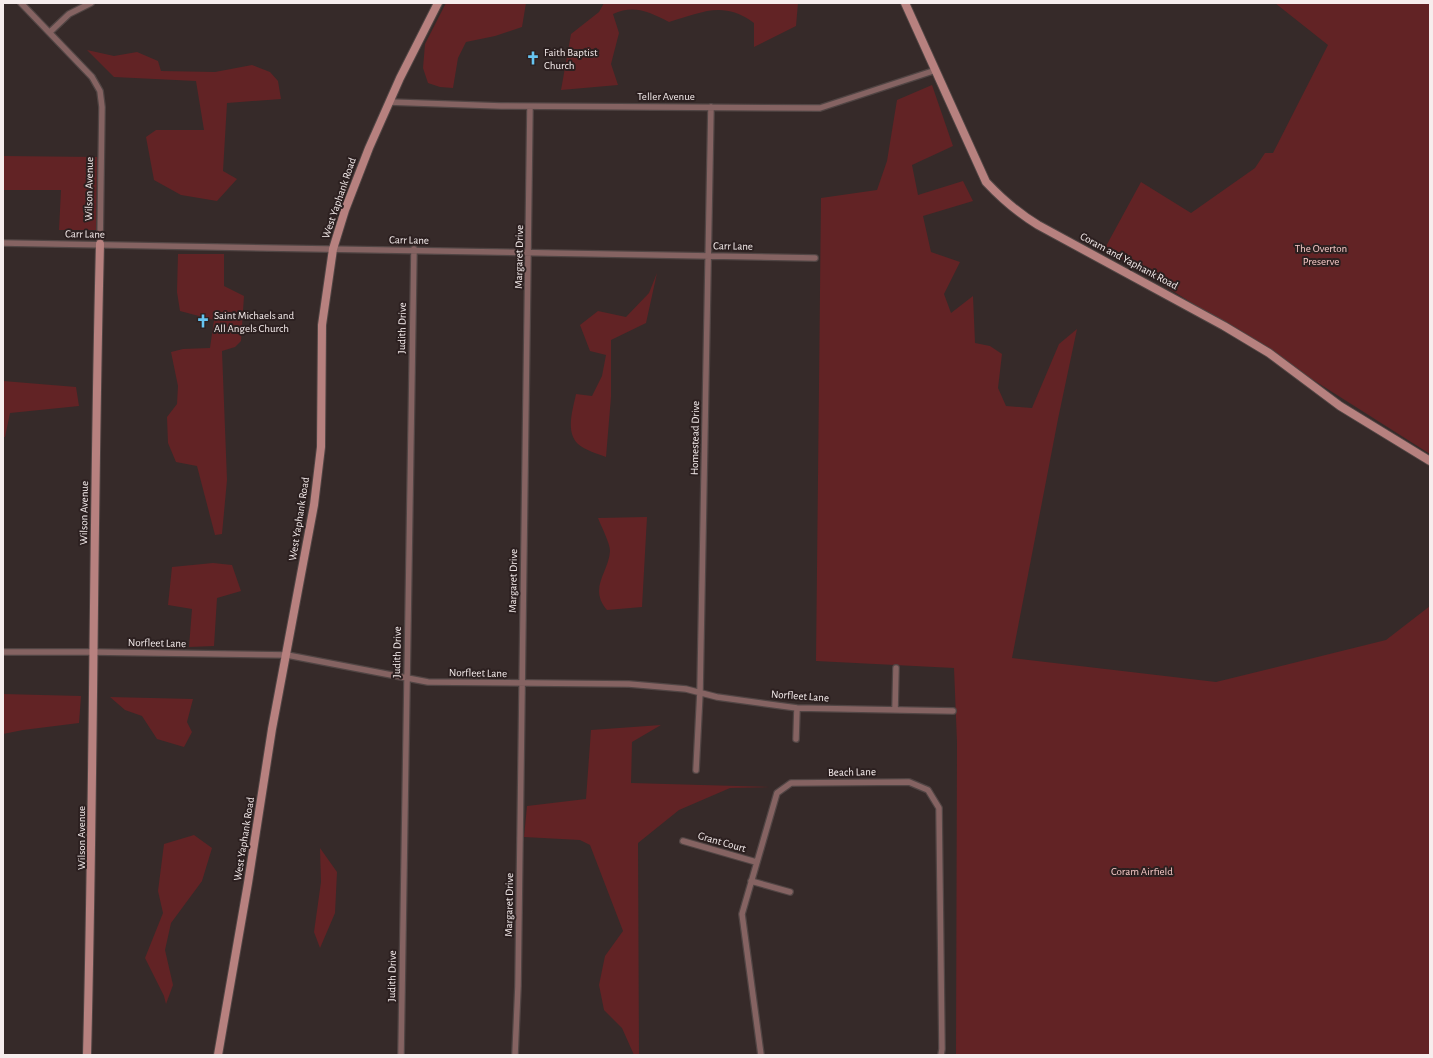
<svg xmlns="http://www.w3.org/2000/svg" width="1433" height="1058" font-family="'Alegreya Sans',sans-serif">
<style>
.green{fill:#622325}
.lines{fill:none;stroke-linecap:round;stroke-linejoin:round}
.street-casing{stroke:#514544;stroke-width:8}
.secondary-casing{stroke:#514544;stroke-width:10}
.street{stroke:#856362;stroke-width:5.5}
.secondary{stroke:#b7817f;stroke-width:8}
.labels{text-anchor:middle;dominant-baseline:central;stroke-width:4;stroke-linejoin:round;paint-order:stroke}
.poi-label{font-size:11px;fill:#f6eded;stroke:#2c2020;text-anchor:start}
.street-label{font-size:11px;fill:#f6eded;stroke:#2c2020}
.park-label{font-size:11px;fill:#f8cbc9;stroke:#2c2020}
</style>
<rect width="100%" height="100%" fill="#362a29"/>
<path class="green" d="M446 3H526L522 27 495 36 466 42 458 58 453 88 440 87 428 83 423 68 425 44Z
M604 3H798L796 26 754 47V23C722 0 702 13 669 22 650 12 634 4 613 14L619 33 611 64 618 85 561 90 571 34 599 12Z
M1275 3H1430V454L1105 248 1141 182 1191 213 1255 168 1265 153H1273L1328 45Z
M87 50 114 56 137 52 158 61 161 71 215 72 252 65 270 72 278 81 281 99 227 103 223 171 237 179 217 201 181 195 154 180 146 137 156 130H204L196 81 114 77Z
M932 85 953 146 912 165 918 195 963 181 973 201 923 216 931 252 960 262 944 294 951 313 973 296 975 343 990 346 1002 354 998 388 1006 406 1032 408 1059 344 1077 329 1058 419 1012 658 1216 682 1386 640 1430 606V1055H956L957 742 954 668 816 661 821 198 877 190 887 161 897 100Z
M3 156 97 157 96 230H59L61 190H3Z
M178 254H224V286L244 296 241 341 235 347 222 351 227 480 222 534 215 535 197 466 176 462 168 443 167 417 177 404 178 386 171 352 183 349 210 348 214 320 180 311 177 292Z
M657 273 646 323 611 340V397L606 457C598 454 585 450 578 444 565 432 573 409 576 394L592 396 602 376 606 355 590 351 580 325 598 311 626 317 649 293Z
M3 381 76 387 79 406 10 413 5 437H3Z
M647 517 642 607 607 610C588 588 609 572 610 551 610 543 601 526 598 518Z
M213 563 232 565 241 591 217 598 214 646 189 647 192 609 168 605 172 567Z
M3 694 81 696 79 723 23 730 3 734Z
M110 697 193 699 187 722 192 732 184 747 157 739 142 716 125 710Z
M661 725 632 742 631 783 770 787 730 788 679 810 638 843 639 1055H634L622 1028 604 1010 599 985 605 956 623 931 590 845 580 840 524 837 527 806 586 799 591 730Z
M194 835 212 848 202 881 171 923 165 950 173 985 166 1004 164 996 145 958 163 913 158 891 164 844Z
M320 848 337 872 335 913 320 948 314 932 321 882Z"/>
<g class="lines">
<g class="street-casing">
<path id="street" d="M21 3 92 77 100 91 102 107 100 244
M50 32 69 14 91 3
M389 102 501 106 820 108 936 70
M3 243 815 258
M3 652H93L287 655 428 682 629 684 686 689 717 697 797 708 953 711
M895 710 896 668
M796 739 797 708
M696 770 700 692 711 107
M683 841 756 862
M751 881 790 892
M401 1055 414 249
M515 1055 518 986 530 107
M761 1055 742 914 777 793 791 783 909 782 928 790 939 808 942 1049 941 1055"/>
</g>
<g class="secondary-casing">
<path id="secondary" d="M905 3 986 182C1002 199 1018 213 1038 225L1224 326 1269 353 1340 406 1430 461
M87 1055C94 785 93 515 100 244
M218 1055 248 883 272 729 314 505 321 447 322 325 333 249 345 210 369 148 400 78 438 3"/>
</g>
<use href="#street" class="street"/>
<use href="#secondary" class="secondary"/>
</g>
<defs>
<g id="church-bare" transform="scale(1.08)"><path d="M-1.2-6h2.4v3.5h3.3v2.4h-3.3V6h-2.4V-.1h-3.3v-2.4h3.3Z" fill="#67c4f0" stroke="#2c2020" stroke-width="2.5" paint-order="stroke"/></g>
</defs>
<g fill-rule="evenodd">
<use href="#church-bare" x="533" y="58"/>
<use href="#church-bare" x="203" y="321"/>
</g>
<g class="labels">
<g class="poi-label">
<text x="544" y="52">Faith Baptist<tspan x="544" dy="13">Church</tspan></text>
<text x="214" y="315">Saint Michaels and<tspan x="214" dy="13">All Angels Church</tspan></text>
</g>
<g class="street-label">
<text x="666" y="96">Teller Avenue</text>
<text transform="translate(89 189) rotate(-89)">Wilson Avenue</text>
<text transform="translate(339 198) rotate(-71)">West Yaphank Road</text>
<text transform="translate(85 234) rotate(1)">Carr Lane</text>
<text transform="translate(409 240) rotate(1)">Carr Lane</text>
<text transform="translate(733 246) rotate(1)">Carr Lane</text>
<text transform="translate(519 257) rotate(-89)">Margaret Drive</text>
<text transform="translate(1129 261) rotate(28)">Coram and Yaphank Road</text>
<text transform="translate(402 328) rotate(-89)">Judith Drive</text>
<text transform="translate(695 438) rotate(-89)">Homestead Drive</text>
<text transform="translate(84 513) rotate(-89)">Wilson Avenue</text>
<text transform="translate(299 519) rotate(-81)">West Yaphank Road</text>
<text transform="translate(513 581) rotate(-89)">Margaret Drive</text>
<text transform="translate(157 643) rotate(1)">Norfleet Lane</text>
<text transform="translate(397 652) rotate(-89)">Judith Drive</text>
<text transform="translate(478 673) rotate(1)">Norfleet Lane</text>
<text transform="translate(800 696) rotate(4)">Norfleet Lane</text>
<text transform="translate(852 772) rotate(-1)">Beach Lane</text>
<text transform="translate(81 838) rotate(-90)">Wilson Avenue</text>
<text transform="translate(244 839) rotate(-81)">West Yaphank Road</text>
<text transform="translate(722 842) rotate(16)">Grant Court</text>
<text transform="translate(509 905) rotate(-89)">Margaret Drive</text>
<text transform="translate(392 976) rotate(-89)">Judith Drive</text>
</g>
<g class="park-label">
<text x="1321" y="248">The Overton<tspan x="1321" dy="13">Preserve</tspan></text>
<text x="1142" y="871">Coram Airfield</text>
</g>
</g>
<rect width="1433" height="1058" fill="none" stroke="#f6eded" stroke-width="8"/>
</svg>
